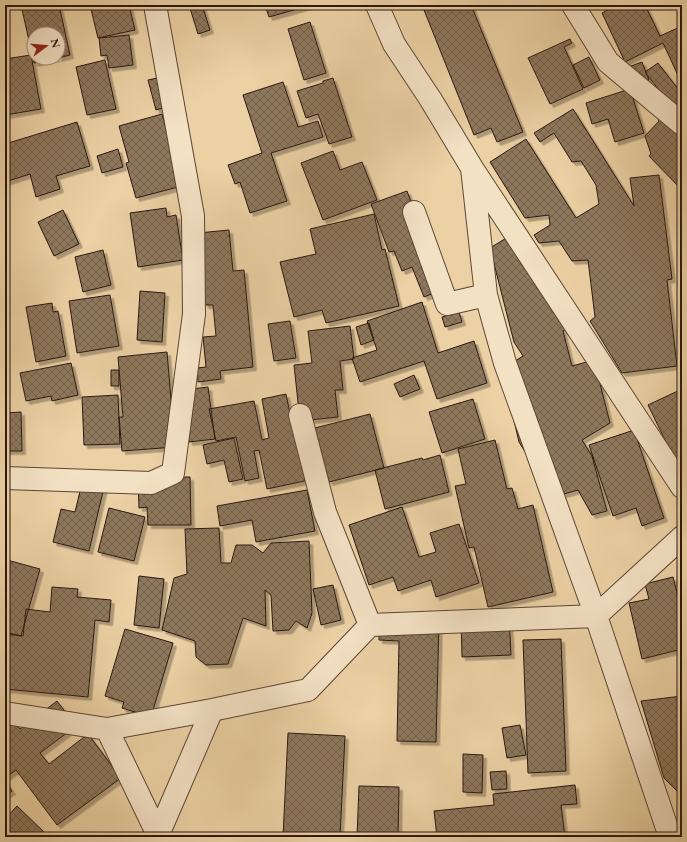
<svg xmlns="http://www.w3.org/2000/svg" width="687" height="842" font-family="'EB Garamond',serif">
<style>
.building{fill:url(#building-cross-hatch);stroke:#291811;filter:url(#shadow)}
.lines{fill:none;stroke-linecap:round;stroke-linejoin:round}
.minor-casing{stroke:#5a4636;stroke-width:24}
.minor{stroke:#f3e1c4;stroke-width:22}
</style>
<defs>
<pattern id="building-cross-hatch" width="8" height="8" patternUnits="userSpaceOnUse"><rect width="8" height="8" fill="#8e785d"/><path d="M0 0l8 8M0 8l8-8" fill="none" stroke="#74614b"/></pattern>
<filter id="shadow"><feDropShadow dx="3.5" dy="3.5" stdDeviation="0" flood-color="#0004"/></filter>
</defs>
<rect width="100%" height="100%" fill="#ecd1a4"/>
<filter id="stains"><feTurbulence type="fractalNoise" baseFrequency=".005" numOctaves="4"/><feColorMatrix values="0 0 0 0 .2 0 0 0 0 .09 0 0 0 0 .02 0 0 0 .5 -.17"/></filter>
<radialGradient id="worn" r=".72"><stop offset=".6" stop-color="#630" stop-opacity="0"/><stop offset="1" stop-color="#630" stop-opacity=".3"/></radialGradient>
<path class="building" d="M21 5H59L70 55 58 58V34H34V58H57L34 63Z
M90 5H129L135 30 98 38Z
M189 5H202L210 30 198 34Z
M265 5H308V6L269 17Z
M422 5H471L523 132 497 142 491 128 474 135Z
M617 5H645L660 36 682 26V84L663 43 625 62 602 13Z
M310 22 326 73 304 80 288 29Z
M129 35 133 65 109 68 107 55 101 56 99 38Z
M570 39 572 43 564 47 583 89 550 104 528 58Z
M31 55 41 109 5 115V59Z
M589 57 600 80 584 88 573 65Z
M105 60 116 109 87 115 76 67Z
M642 62 649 80 638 85 631 66Z
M658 63 682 94V99L672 107 645 72Z
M162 77 169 106 156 110 148 80Z
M333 78 352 137 329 144 318 114 306 118 297 91 323 83V81Z
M283 82 298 127 318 121 323 137 271 153 287 201 250 213 240 182 235 184 228 165 262 153 243 95Z
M630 89 644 133 615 142 608 119 592 124 586 103Z
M651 94 682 126V190L649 156 651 154 645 136 659 121Z
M573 109 634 206 630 178 659 175 672 279 667 280 677 366 622 373 590 321 595 317 588 260 572 261 559 241 539 243 534 235 550 225 549 215 525 218 490 162 526 139 576 218 599 204 596 185 581 161 572 162 554 133 540 142 534 133Z
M162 114 182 186 136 198 126 163 129 162 119 126Z
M77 122 90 166 56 176 60 189 36 197 30 174 5 182V144Z
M118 149 123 167 102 173 97 156Z
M333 151 340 170 362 162 377 200 323 220 301 163Z
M407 191 444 289 424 297 412 267 402 271 394 251 389 252 371 204Z
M166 208 167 217 176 215 183 260 138 267 130 213Z
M63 210 79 244 54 256 38 222Z
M374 214 382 250 385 249 399 306 326 323 322 310 294 317 280 262 316 254 310 229Z
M229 230 233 271 244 270 253 367 220 371 221 379 198 382 197 368 206 367 203 337 216 336 213 305H205L198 233Z
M508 237 571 325 563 331 572 366 594 360 610 423 582 440 592 456 607 511 592 515 578 490 553 497 519 442 512 412V363L523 356 514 342 490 248Z
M103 250 111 285 83 292 75 257Z
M140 291 165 293 162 342 137 340Z
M110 295 119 346 77 353 69 301Z
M422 302 438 353 474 341 487 383 437 399 424 361 360 382 352 358 377 350 367 321Z
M52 303 53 312 58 311 66 356 36 362 26 307Z
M459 312 462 322 445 327 442 317Z
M290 321 296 358 274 361 268 324Z
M369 323 374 340 361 345 356 327Z
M350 326 354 359 340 361 343 390H335L338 417 300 421 294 365 312 363 308 331Z
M167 352 175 447 122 451 119 417H123L118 357Z
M71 363 78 395 52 401 51 396 26 401 20 373Z
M111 370H119V386H111Z
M414 375 420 389 400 397 394 384Z
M208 387 215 439 189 442 183 390Z
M682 389V475L648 405Z
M286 394 294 433 309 480 267 489 259 450 254 451 259 478 245 481 236 437 216 441 209 409 254 401 262 440 269 438 262 399Z
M118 395 120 444 84 445 82 397Z
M473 399 485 439 442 453 429 412Z
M21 412 22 451H5V413Z
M370 414 384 468 329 482 315 428Z
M634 430 664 518 642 526 636 508 613 516 589 445Z
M234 438 243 479 229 482 224 460 207 464 203 445Z
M495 440 507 489 512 488 518 509 533 505 553 592 488 607 474 547 469 548 455 486 466 484 458 449Z
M440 455 449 492 385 509 375 470 422 458 423 460Z
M190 477 191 525H148L147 507 139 508 138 478Z
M83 479 105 483 89 551 53 542 61 509 75 512Z
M307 490 315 531 256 542 252 520 220 526 217 506Z
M402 507 419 557 436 552 430 533 459 524 479 583 436 597 431 580 398 591 393 577 369 585 349 525Z
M109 508 145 517 134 561 98 552Z
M219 528 221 563H231L236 545H252L263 553 271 543 309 541 312 613 307 628 296 621 289 630 273 631 271 595 265 590 266 626 243 618 228 664 206 665 196 657 195 641 162 630 174 578 187 574 185 529Z
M7 560 40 569 21 636 5 632V567Z
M139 576 164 579 159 628 134 625Z
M673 577 682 612V668L678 650 642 659 629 603 649 599 645 584Z
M333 585 341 620 321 625 313 589Z
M52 587 78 589 77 597 111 600 109 622 95 620 88 697 5 689V634L23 636 26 609 50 612Z
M509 615 511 655 462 657 461 617Z
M379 618 439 620 436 742 397 741 399 641 379 640Z
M125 629 173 643 151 717 122 708 124 702 105 696Z
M561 639 566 771 528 773 523 640Z
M682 696V796L664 778 641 701Z
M57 701 76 726 40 753 49 764 88 734 121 778 57 825 16 770 5 778V724L12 719 20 729Z
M520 725 526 755 507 758 502 728Z
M288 733 345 736 340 837H283Z
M463 754 483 755 482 793 463 792Z
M506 771 507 789 492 790 490 772Z
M5 781 12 791 5 796Z
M575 785 577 804 561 805 565 837H437L434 811 494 805 493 794Z
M359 786 399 787 398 837H357Z
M17 806 45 833 41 837H5V819Z"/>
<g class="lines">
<g class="minor-casing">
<path id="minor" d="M377 5 394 44 431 100 472 168 682 487
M573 5 608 62 682 124
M472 168 486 295 505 363 596 616 670 837
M414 212 447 304 486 295
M300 415 325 512 370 625
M5 478 151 483 173 473 194 314 193 216 155 5
M5 713 107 729 212 710
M107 729 158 835
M159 837 158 835 212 710 308 690 370 625 596 616 682 537"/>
</g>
<use href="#minor" class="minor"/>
</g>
<rect width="687" height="842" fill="none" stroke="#ecd1a4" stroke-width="20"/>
<rect x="6" y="6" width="675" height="830" fill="none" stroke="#291811" stroke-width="2"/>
<rect x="10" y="10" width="667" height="822" fill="none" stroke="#291811"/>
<g transform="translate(46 46) rotate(74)"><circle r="19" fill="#f3e1c4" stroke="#a2917c"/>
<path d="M0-3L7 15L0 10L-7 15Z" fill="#8f2418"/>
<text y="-6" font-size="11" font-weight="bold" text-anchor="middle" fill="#291811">N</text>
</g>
<rect width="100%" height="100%" filter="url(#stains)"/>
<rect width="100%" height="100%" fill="url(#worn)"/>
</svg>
